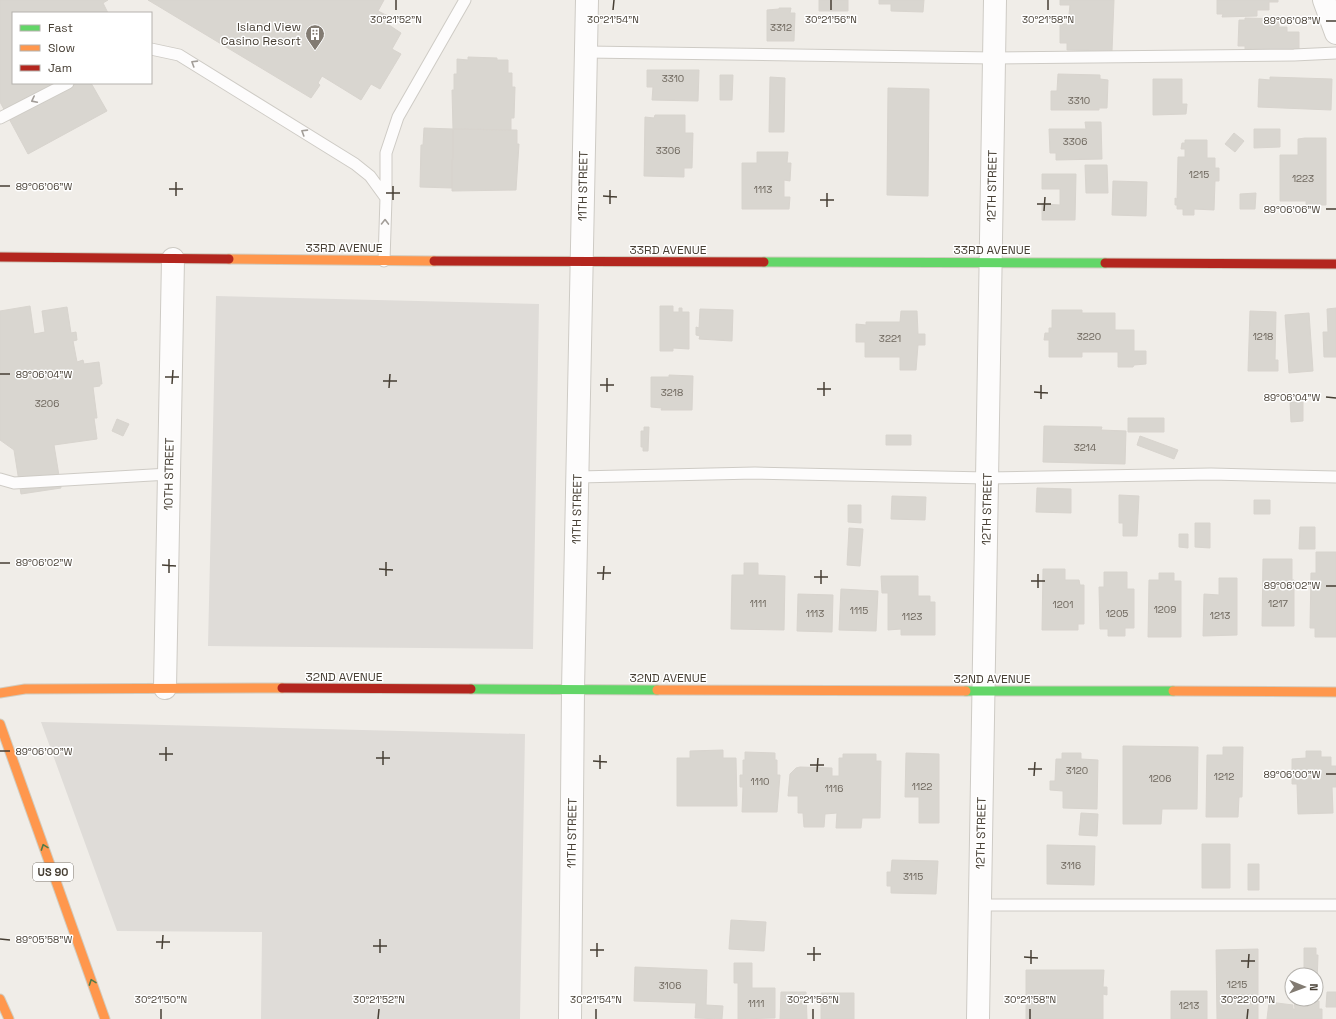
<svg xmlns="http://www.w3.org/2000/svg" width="1336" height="1019" font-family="'Space Grotesk',sans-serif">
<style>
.parking{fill:#dfdcd8}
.building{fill:#d9d6d0;stroke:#d8d4ce}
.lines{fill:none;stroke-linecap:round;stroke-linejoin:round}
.lane-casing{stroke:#cecbc5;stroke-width:13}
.street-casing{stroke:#cecbc5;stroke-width:24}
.fast-casing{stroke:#d1ccbf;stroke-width:11}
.slow-casing{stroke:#d1ccbf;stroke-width:11}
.jam-casing{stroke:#d1ccbf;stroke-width:11}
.lane{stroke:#fdfcfc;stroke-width:11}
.street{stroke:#fdfcfc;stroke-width:22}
.fast{stroke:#63d668;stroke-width:9}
.slow{stroke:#ff974d;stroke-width:9}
.jam{stroke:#b3261e;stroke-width:9}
.oneway{stroke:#a29d98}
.oneway2{stroke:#527b48}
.ticks{fill:none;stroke:#463e33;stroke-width:1.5}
.labels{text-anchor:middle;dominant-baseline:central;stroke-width:3;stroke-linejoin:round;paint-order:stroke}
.number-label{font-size:10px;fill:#6c655b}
.shield{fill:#fff;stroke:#7e7870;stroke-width:1}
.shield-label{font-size:11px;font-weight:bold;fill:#463e33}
.poi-label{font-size:12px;fill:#463e33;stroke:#fff;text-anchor:end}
.street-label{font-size:12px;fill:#463e33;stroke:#fff}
.ticks-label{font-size:10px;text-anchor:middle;fill:#463e33;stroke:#fff;stroke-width:3;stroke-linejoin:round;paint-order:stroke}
</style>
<rect width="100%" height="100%" fill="#f0ede8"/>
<path class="parking" d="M216 296 539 304 533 649 208 646Z
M41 722 525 734 520 1019H261L262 932 117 931Z"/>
<path class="building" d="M0 0H108L103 3 108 13H13V83H91L107 111 28 154 0 102Z
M148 0H384L378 11 390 17 386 23 401 33 392 49 401 54 380 89 371 84 361 100 322 76 318 83 320 85 311 98Z
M819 0H848V11H819Z
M879 0H924L923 12 891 11V4H879Z
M1060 0H1114L1112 51 1067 50V43H1060V24H1068L1070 5H1060Z
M1217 0H1278V2H1269V10H1257V16L1222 17 1223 14H1217Z
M779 8H791L790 13H795L794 41H767V10L779 9Z
M1245 18 1279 19V27H1287V32H1299V50L1245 49V46H1238L1239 20H1245Z
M468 57 497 58V60H508V73H512V87H515L514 118H511V130L453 129 452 90H454V74H457V59L468 60Z
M647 70H699L698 101 652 100 653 87H647Z
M1058 74 1100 75V79L1108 80 1107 108H1099V110H1051V91H1057Z
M720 75H733L732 100H720Z
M770 77 785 78 784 132H769Z
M1270 77 1332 79 1331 110 1258 107 1259 79 1270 80Z
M1153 79H1182V104H1187L1186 114 1153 115Z
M888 88 929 89 928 196 887 195Z
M655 115H685V133H693L692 168H684V177L644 176 645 117 654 118Z
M1085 122H1101L1102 159 1056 160V153H1050L1049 129H1086Z
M424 128 453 129 452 188 420 187 421 145H423Z
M453 129 517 130V144H519L516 190 452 191Z
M1254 129H1280V147L1254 148Z
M1234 133 1244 141 1235 152 1225 144Z
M1305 138H1326V205H1306V201H1280V155H1298V139Z
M1185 140H1207V158H1215V168H1219V181H1215L1214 210 1194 209V215H1183V209H1177V205H1175V198L1177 199 1178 157H1185V149H1181L1182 143H1185Z
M757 152H788L787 163H791L790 181 784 180V197H790L789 209H742V163H757Z
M1085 165H1107L1108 193H1086Z
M1042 174H1076L1075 220H1042V204L1060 205V189H1042Z
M1113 181 1147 182 1146 216 1112 215Z
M1256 193 1255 209H1240V194Z
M30 306 34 334 45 332 42 311 67 307 71 333 76 332 77 340 73 341 77 362 83 360 84 364 99 362 102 384H100V386L93 387 97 418H94L97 439 54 445 61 488 21 494 14 450 0 440V311Z
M660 306H673V312H679V308H682V312H689V349L673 348V351H660Z
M1336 308V357H1324L1323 332H1328L1327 309Z
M700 309 733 310 732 341 699 339 700 336 696 335V327L699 328Z
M1052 310H1082V313H1115V330H1134V351H1146V364L1134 365 1133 367H1118V352H1082V357H1049V340H1044L1045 333H1049V328H1052Z
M901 311H917L918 334H925V345H918L916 370H900V357H865V342H856V324L866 325V322H900Z
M1250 311 1276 312 1275 360H1278V371H1248Z
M1309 313 1313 371 1289 373 1285 315Z
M669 375 693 376 692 410H661L662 408 651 407V377H669Z
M1290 402H1303V421L1291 422Z
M1128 418H1164V432H1128Z
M117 419 129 424 123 436 112 431Z
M1044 426 1102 427 1101 430 1126 431 1125 464 1043 462Z
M644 427H649L648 451H643V447H641V431H644Z
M886 435H911V445H886Z
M1140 436 1178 450 1174 459 1137 445Z
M1037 488 1071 489V513L1036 512Z
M1119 495 1139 496 1137 536H1123V523H1119Z
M892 496 926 497 925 520 891 519Z
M1254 500H1270V514H1254Z
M848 505H861V523L848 522Z
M1195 523H1210V548L1195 547Z
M1300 527H1315V549H1299Z
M849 528 863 529 860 566 847 565Z
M1179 534H1188V548L1179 547Z
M1316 552H1336V637H1315V628H1310L1311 573H1316Z
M1263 559H1292V580H1294V626H1262Z
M744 563H758V575L785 576 784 630 731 629 732 575H744Z
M1043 569H1065V580H1079L1080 585H1084V624H1078V630H1042Z
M1104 572H1127V589H1134V628H1125V636H1108V629H1100L1099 587H1104Z
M1159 573H1174V581H1181V637H1148L1149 580H1159Z
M881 576H918V596H930V602H935V635H901V629L888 630V593H882Z
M1219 578H1237V635L1203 636 1204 594 1219 595Z
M841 589 878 591 876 631 839 630Z
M798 594 833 595 832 632 797 631Z
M1123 746 1198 747 1197 809H1162L1161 824H1123Z
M1223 747H1243L1242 797H1239L1238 817H1206L1207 755H1223Z
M723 750V758H736L737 806H677V758H690V751Z
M1306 751H1321V757H1331V766H1336V787H1332L1333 813 1298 814 1297 784H1292V759L1306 758Z
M745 752 775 753V760H777V775H780L777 812H742L743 787H740V775H743V760H745Z
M906 753 939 754V823H919V797H905Z
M1062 753H1081V759L1098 760 1097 809 1063 808V791L1050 790V781H1055L1056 759H1062Z
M843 754H876V761H881L880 818H862L861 828H836L837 813 825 814 824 827H804L803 813H798V796H788L790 774 796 768 800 767 832 768V776H839V758H843Z
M1081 813 1098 814 1097 836 1079 835Z
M1202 844H1230V888H1202Z
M1047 845 1095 846 1094 885 1047 884Z
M892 860 938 861 936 894 891 893V886H887V872H891Z
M1248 864H1259V890H1248Z
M731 920 766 922 764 951 729 949Z
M1304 948H1316V955H1318L1317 984H1319V993H1316V975H1304Z
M1258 949V1019H1217L1216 950Z
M734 963H752V988H775V1018L738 1019V983H734Z
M635 967 707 970 706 1005 723 1006 722 1019 695 1018 696 1003 634 1001Z
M1026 970H1104L1103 987H1107V995L1103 994V1019H1026Z
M1171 991H1207V1019H1171Z
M781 992H806L807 1019H780Z
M1327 992H1336V1007H1326Z
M821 993H854V1019H821Z
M1294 1001H1319V1009H1322V1019H1267L1269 1002 1293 1005V1009H1295Z"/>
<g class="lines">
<g class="lane-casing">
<path id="lane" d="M151 49 179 55 355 164 370 176 386 198 384 261
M586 52 994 58 1294 55 1336 53
M0 118 68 83
M386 198V153L398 117 465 0
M578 477 755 473 987 478 1211 474 1336 477
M0 479 14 483 169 474
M980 905H1336"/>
</g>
<g class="street-casing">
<path id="street" d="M1324 0 1336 33
M165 688 173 259
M570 1019 573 690 587 0
M978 1019 995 0"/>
</g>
<g class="fast-casing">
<path id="fast" d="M764 262 1105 263
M471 689 657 690
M966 691H1173"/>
</g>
<g class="slow-casing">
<path id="slow" d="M229 259 434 261
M657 690 966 691
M1173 691 1336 692
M0 693 25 689 282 688
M0 724 105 1019
M0 999 9 1019"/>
</g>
<g class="jam-casing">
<path id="jam" d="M0 257 229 259
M434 261 764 262
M1105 263 1336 264
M282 688 471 689"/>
</g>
<use href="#lane" class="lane"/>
<use href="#street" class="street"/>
<use href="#fast" class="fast"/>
<use href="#slow" class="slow"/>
<use href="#jam" class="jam"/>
</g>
<defs><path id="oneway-chevron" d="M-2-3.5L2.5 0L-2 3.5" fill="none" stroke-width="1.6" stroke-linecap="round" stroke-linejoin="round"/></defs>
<g class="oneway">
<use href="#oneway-chevron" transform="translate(194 63) rotate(-148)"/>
<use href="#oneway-chevron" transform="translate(34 100) rotate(153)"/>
<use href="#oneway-chevron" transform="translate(304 132) rotate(-148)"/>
<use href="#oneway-chevron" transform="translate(385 222) rotate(-89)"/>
</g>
<g class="oneway2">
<use href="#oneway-chevron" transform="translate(44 847) rotate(-110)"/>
<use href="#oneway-chevron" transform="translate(92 982) rotate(-110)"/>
</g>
<path class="ticks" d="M396 10V0M613 10 614 0M831 10V0M1048 10V0M1326 21H1336M0 186H10M169 189H183M386 193H400M176 196V182M603 196 617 197M393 200V186M820 200H834M610 204V190M1037 204H1051M827 207V193M1326 209H1336M1044 211 1045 197M0 374H10M165 377H179M383 381H397M172 384 173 370M600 385H614M389 388 390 374M817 389H831M607 392V378M1034 392 1048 393M824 396V382M1326 397 1336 398M1041 399V385M0 563H10M162 565 176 566M379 569 393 570M169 573V559M597 573H611M386 576V562M814 577H828M603 580 604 566M1031 581H1045M821 584V570M1326 586H1336M1038 588V574M0 751H10M159 754H173M376 758H390M166 761V747M593 761 607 762M383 765V751M810 765H824M600 769V755M1028 769H1042M817 772 818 758M1326 774H1336M1034 776 1035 762M0 939 10 940M156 942H170M373 946H387M162 949 163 935M590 950H604M380 953V939M807 954H821M597 957V943M1024 957 1038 958M814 961V947M1241 961H1255M1031 964V950M1248 968 1249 954M161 1019V1009M378 1019 379 1009M596 1019V1009M813 1019V1009M1030 1019V1009M1247 1019 1248 1009"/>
<defs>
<g id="building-pin" transform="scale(1)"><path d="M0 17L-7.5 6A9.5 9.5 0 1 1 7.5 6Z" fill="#827b72" stroke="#fff"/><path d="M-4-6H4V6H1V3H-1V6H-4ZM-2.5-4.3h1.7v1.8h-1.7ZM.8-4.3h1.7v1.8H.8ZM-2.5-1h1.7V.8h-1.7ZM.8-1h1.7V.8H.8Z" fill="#fff"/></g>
</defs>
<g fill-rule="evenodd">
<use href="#building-pin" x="315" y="34"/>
</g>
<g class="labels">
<g class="number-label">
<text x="781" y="27">3312</text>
<text x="673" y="78">3310</text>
<text x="1079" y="100">3310</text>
<text x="1075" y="141">3306</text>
<text x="668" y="150">3306</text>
<text x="1199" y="174">1215</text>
<text x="1303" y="178">1223</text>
<text x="763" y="189">1113</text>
<text x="1089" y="336">3220</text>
<text x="1263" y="336">1218</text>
<text x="890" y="338">3221</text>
<text x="672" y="392">3218</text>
<text x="47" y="403">3206</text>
<text x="1085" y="447">3214</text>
<text x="758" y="603">1111</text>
<text x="1278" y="603">1217</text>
<text x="1063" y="604">1201</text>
<text x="1165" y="609">1209</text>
<text x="859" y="610">1115</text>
<text x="815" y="613">1113</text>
<text x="1117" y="613">1205</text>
<text x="1220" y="615">1213</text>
<text x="912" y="616">1123</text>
<text x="1077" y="770">3120</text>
<text x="1224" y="776">1212</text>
<text x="1160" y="778">1206</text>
<text x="760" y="781">1110</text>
<text x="922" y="786">1122</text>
<text x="834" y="788">1116</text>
<text x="1071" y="865">3116</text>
<text x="913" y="876">3115</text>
<text x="1237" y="984">1215</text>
<text x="670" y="985">3106</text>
<text x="756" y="1003">1111</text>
<text x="1189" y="1005">1213</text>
</g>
<rect class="shield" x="33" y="863" width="40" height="18" rx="3"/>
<g class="shield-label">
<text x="53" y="872">US 90</text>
</g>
<g class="poi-label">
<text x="301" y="27">Island View<tspan x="301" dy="14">Casino Resort</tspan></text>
</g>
<g class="street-label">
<text transform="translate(583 186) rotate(-89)">11TH STREET</text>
<text transform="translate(992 186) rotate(-89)">12TH STREET</text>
<text x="344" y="248">33RD AVENUE</text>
<text x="668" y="250">33RD AVENUE</text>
<text x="992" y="250">33RD AVENUE</text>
<text transform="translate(169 474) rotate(-89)">10TH STREET</text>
<text transform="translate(577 509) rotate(-89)">11TH STREET</text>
<text transform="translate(987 509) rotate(-89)">12TH STREET</text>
<text x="344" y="677">32ND AVENUE</text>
<text x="668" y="678">32ND AVENUE</text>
<text x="992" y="679">32ND AVENUE</text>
<text transform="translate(572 833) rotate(-89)">11TH STREET</text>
<text transform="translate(981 833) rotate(-89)">12TH STREET</text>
</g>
</g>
<g class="ticks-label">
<text x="396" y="23">30°21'52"N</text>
<text x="613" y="23">30°21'54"N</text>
<text x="831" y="23">30°21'56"N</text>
<text x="1048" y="23">30°21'58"N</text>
<text x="1292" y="24">89°06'08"W</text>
<text x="44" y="190">89°06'06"W</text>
<text x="1292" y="213">89°06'06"W</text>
<text x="44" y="378">89°06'04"W</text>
<text x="1292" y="401">89°06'04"W</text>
<text x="44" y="566">89°06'02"W</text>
<text x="1292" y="589">89°06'02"W</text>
<text x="44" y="755">89°06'00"W</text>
<text x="1292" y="778">89°06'00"W</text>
<text x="44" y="943">89°05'58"W</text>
<text x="161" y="1003">30°21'50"N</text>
<text x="379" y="1003">30°21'52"N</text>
<text x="596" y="1003">30°21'54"N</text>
<text x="813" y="1003">30°21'56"N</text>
<text x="1030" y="1003">30°21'58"N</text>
<text x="1248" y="1003">30°22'00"N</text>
</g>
<rect x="12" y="12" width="140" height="72" fill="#ffffff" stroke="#b5b2ad"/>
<rect x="20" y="25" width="20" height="6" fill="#63d668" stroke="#b5b2ad"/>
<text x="48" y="32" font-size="12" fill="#463e33">Fast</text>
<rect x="20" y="45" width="20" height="6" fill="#ff974d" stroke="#b5b2ad"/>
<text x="48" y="52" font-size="12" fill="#463e33">Slow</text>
<rect x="20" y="65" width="20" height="6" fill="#b3261e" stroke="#b5b2ad"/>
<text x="48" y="72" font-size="12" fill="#463e33">Jam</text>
<g transform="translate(1304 987) rotate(91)"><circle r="19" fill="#ffffff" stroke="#b5b2ad"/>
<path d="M0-3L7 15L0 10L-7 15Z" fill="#827b72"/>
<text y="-6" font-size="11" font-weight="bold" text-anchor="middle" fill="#463e33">N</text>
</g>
</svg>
